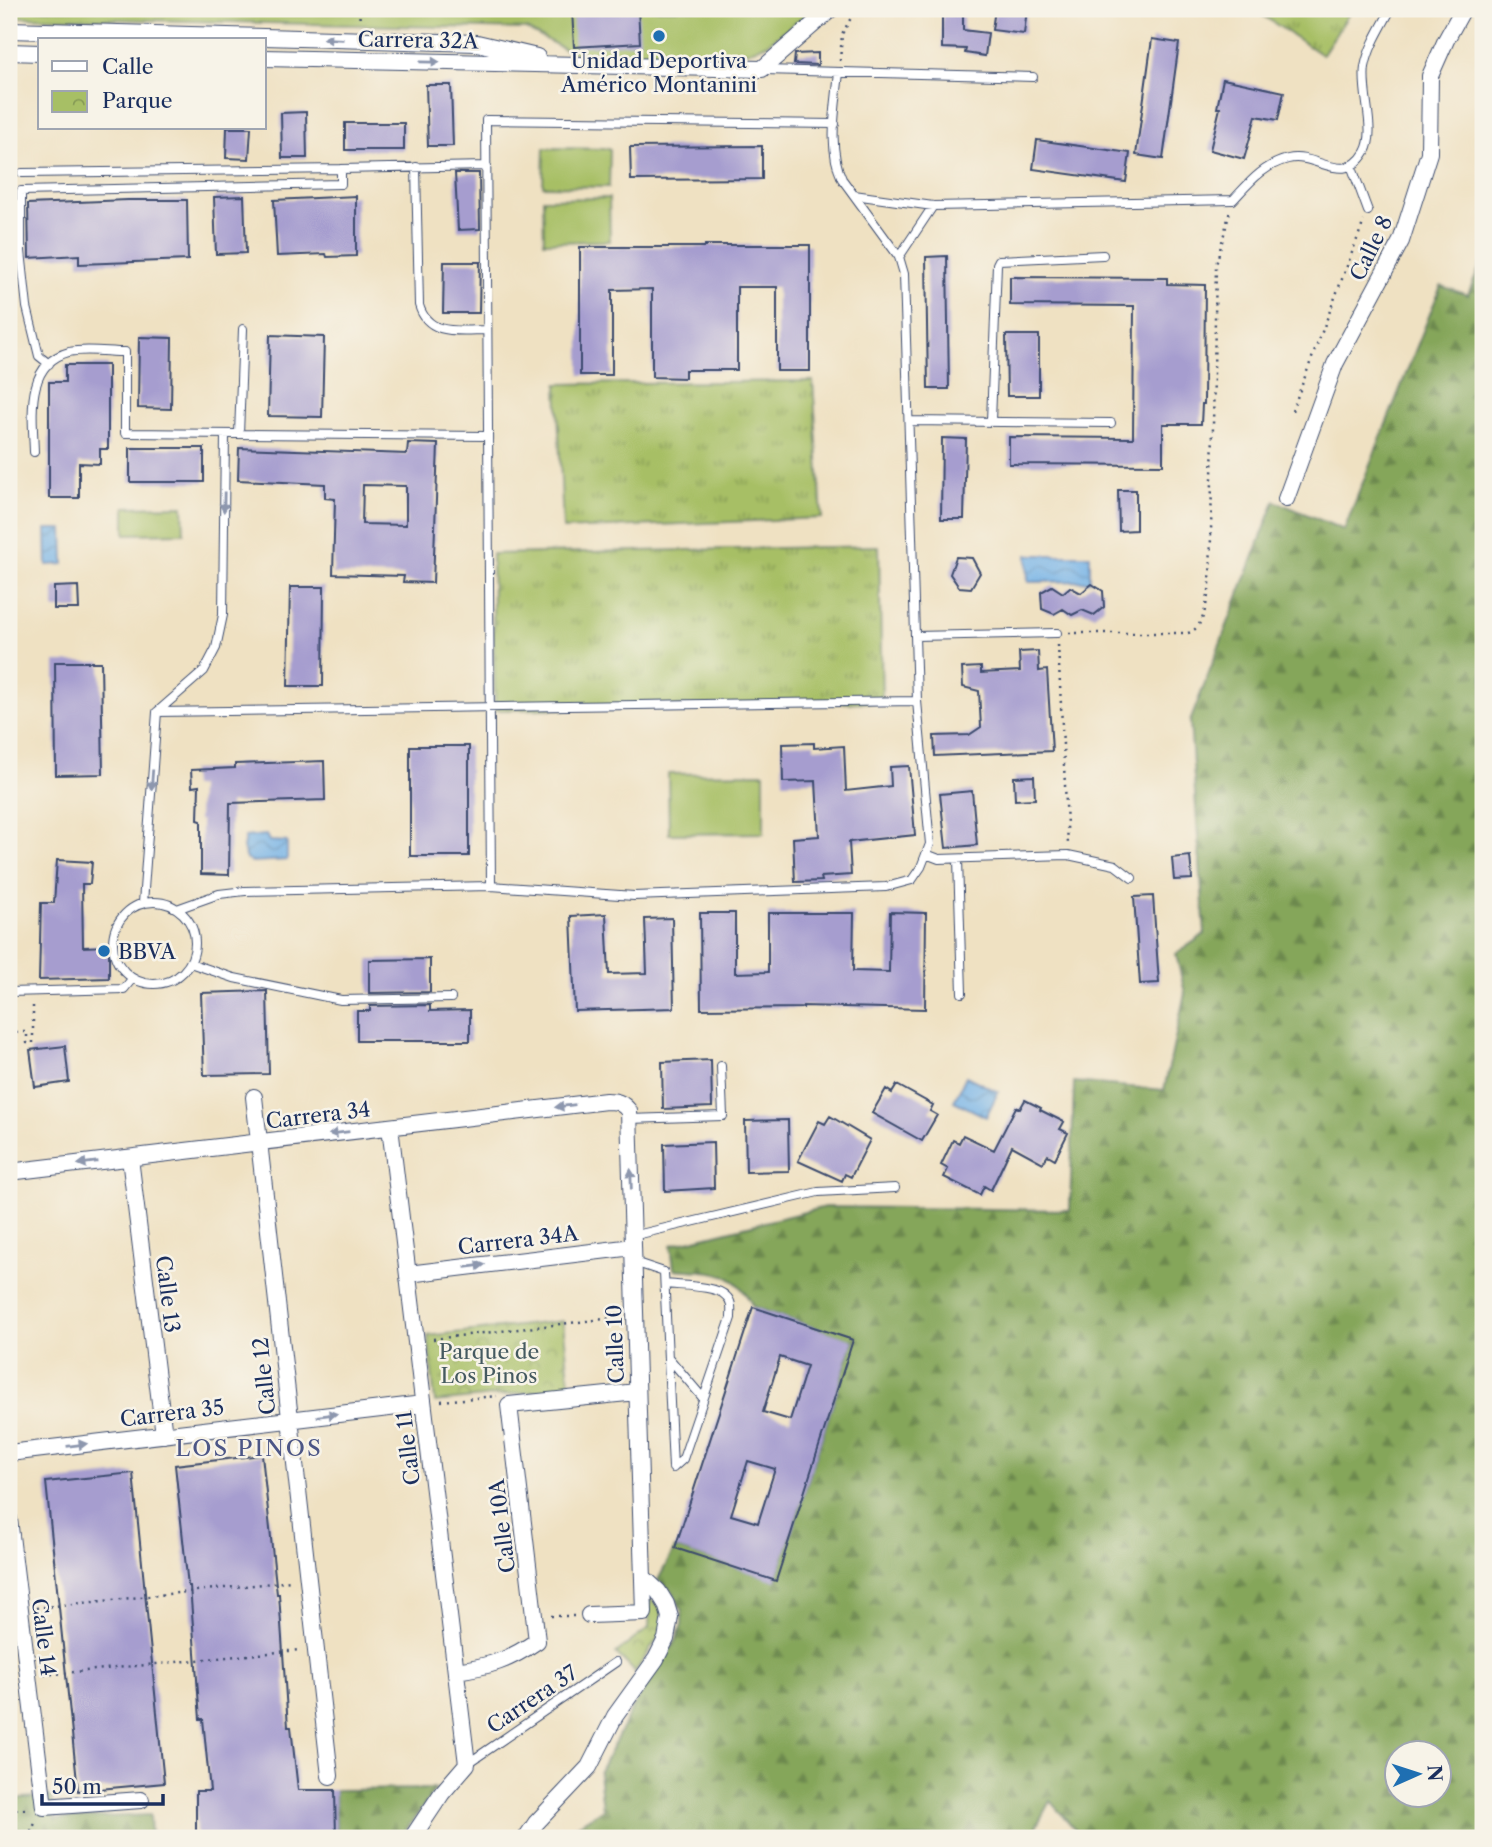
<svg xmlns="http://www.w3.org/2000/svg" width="1492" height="1847" font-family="'Libre Caslon Text',serif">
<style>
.grass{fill:url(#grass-tufts);stroke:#617762;stroke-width:2}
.forest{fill:url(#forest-firs);stroke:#506a5c;stroke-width:2;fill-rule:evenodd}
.park{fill:url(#park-crowns);stroke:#617762;stroke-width:2}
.pitch{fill:#a7bf65;stroke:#617762;stroke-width:2}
.water{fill:url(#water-waves);stroke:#4670a2;stroke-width:2}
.building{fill:#a69dcf;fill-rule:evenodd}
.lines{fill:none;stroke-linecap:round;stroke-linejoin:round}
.lane-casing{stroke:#3b4a6d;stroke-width:10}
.street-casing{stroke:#3b4a6d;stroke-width:18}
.path{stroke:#3b4a6d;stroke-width:2.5;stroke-dasharray:2 5;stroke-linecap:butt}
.lane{stroke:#fff;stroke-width:8}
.street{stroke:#fff;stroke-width:16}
.oneway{fill:#8d97ae}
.poi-dot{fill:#1f6fb2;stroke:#f7f3e8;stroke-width:2.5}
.labels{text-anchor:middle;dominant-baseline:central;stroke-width:5;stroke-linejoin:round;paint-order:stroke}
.street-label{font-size:21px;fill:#1b2f5e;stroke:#f7f3e8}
.poi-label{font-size:21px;fill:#1b2f5e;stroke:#f7f3e8}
.park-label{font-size:21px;fill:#455a60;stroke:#f7f3e8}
.neighbourhood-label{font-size:23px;letter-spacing:2px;fill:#4c5686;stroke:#f7f3e8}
</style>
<defs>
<pattern id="grass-tufts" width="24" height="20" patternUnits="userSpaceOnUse" patternTransform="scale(1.75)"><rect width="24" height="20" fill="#a7bf65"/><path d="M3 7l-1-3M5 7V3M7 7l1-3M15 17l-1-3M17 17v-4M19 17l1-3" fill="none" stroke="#879c56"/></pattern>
<pattern id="forest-firs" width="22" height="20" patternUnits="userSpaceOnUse" patternTransform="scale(1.75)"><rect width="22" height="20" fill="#85a65a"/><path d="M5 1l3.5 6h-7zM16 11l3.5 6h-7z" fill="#6c884e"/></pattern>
<pattern id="park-crowns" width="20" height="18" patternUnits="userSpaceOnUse" patternTransform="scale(1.75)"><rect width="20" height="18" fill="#a7bf65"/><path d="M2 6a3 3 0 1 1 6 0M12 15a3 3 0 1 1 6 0" fill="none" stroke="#879c56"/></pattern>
<pattern id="water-waves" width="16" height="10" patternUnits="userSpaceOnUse" patternTransform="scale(1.75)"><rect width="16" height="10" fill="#72b1e6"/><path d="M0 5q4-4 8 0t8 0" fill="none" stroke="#5d90be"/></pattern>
</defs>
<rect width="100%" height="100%" fill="#f7f3e8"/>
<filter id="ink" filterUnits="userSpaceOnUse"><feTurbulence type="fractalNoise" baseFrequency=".0143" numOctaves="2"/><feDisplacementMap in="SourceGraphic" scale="14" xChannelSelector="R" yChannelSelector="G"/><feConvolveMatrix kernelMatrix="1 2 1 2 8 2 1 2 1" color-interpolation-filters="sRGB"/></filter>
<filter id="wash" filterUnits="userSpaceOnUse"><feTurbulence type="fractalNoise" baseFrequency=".00686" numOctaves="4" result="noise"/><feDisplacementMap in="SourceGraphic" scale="28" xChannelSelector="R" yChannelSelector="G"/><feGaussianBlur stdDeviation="1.57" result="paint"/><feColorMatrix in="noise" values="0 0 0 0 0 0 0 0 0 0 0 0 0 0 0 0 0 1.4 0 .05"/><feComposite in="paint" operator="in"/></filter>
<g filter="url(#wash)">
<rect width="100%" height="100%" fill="#efe1c2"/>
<path class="grass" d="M1253 9H1352L1322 55Z
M813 381 822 518 563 529 557 384Z
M879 546 882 702 495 710 492 554Z"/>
<path class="forest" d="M1483 259V1838H1083L1050 1801 1030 1838H557L603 1809 599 1773 633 1707 676 1641 682 1624V1611L674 1593 658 1580 675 1548 776 1580 853 1341 753 1307C735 1268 713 1272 674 1269L671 1245 825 1207 1070 1210 1074 1082 1164 1090 1185 993 1176 954 1205 934 1190 722 1275 501 1344 530 1441 286 1468 295ZM1398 1752H1440V1794H1398Z
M436 1789 400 1838H336L335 1790Z
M52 1796 55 1819 150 1815 151 1838H9V1799Z"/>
<path class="park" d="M563 1321 570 1388 435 1402 428 1336Z
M650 1598 662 1610V1632L635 1672 616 1653 649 1628Z"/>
<path class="pitch" d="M15 9H813L767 44 744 53H572L526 29 15 17Z
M544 148 610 149 609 187 543 186Z
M609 198 610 241 544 242 543 199Z
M183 506 184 533 125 534V507Z
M764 773V833L669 834 668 774Z"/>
<path class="water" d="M46 529H63L64 564 47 565Z
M1027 555H1090V581L1028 582Z
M266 835 269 841 287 842V860L251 862 246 859 243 848 245 837Z
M966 1076 998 1092 986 1117 954 1101Z"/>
<g id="blocks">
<path class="building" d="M572 9H638L640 43 574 47Z
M995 9H1027L1024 34 992 30Z
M942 10 963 11V30L988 33 985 56 965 53 966 49 942 48Z
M1152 39 1179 43 1163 159 1136 155Z
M818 53V65L794 64 795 54Z
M1223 79 1284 92 1278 120 1256 116 1244 159 1210 150 1220 108H1217Z
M426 85H451L453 146H428Z
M306 112 307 158H282L281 113Z
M345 123H404V150H345Z
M227 128H251L249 159 226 158Z
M1037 140 1130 153 1126 182 1033 169Z
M762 146V179L631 180 630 147Z
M455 173H479L480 229 458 230Z
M244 196 246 253 216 254 214 197Z
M356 196V256L327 257 326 254 277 256 274 200Z
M128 200H187L188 260 79 264V255L29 258 28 204Z
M705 245H810V371H777V287H737V370H685V378L652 377V289L612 290V375H580V247H705Z
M947 256 949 389H928L926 257Z
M444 262H480L479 313H443Z
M1010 277 1167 278V284L1205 285 1204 404H1202L1201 424H1163V465L1009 464V437L1133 438 1134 306 1010 305Z
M270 335 324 337 322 417 268 416Z
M1006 335H1039V396H1007Z
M139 337 172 338 171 409 138 408Z
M65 365H108V449H100V464L79 463V498H49V382H65Z
M942 438 966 439 964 519H941Z
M408 443 438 444 433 583 403 582 404 576 333 574 335 499 325 498V484L238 480 239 448 407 454ZM363 485 406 486V525L362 524Z
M130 448H204V482H130Z
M1118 490H1136V530L1119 531Z
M956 557 972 558 980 573 971 588 959 587 950 574Z
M1092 584 1103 591 1104 607 1094 615 1082 610 1072 615 1063 609 1054 614 1042 609 1041 592 1052 586 1063 593 1070 587 1081 593Z
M78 586 79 609H54V587Z
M290 587H324L323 686H288Z
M1038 651 1039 671 1047 670 1052 751 935 756 934 736 969 735 981 727 979 691 963 687 962 668 981 667V673L1020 671 1019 652Z
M55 662H101L103 774 56 775Z
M814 743V748L844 746 846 791 891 786 890 767 909 766 915 835 849 842 851 875 821 877 822 881 795 882 793 838 819 836 816 781 783 782 782 744Z
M410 746H469V856H410Z
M324 761 325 800 230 803 229 875 201 874V821L198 820 199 786 192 787 191 770 235 768V764Z
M1034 776 1035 799 1015 800 1014 777Z
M972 791 977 845 946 848 940 794Z
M1190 856 1192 879 1174 880 1172 858Z
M57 860 92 862 90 884H82L83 947 109 946V978L39 980 41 903H54Z
M1153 896 1159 983 1140 984 1134 897Z
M890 912 926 913 925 1009 803 1006V1008L701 1009 700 913H735V973L768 972V913H854L853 971 889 972Z
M606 914 609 974 647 973 645 919 672 918 674 1008 575 1011 571 916Z
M430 959V992L369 993V960Z
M267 991 269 1074 204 1075 201 993Z
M430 1005V1011L470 1010V1041H357V1011H370V1006Z
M65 1046 69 1082 35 1087 30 1050Z
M711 1060 712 1107 663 1109 662 1062Z
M897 1085 933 1105 930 1111 937 1115 922 1141 872 1113 886 1089 892 1093Z
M1025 1100 1041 1108 1040 1110 1064 1122 1060 1129 1068 1133 1055 1159 1048 1155 1043 1163 1012 1146 991 1190 984 1186 980 1195 944 1177 948 1169 941 1165 953 1140 959 1143 963 1135 994 1150 1016 1107 1020 1109Z
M830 1116 870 1140 851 1177 845 1174 842 1181 798 1161 819 1121 825 1124Z
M788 1120 789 1171 746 1172 745 1121Z
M713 1142 714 1188 665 1191 664 1144Z
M753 1307 853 1340 776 1581 675 1548ZM780 1357 807 1366 790 1420 763 1412ZM748 1461 775 1469 758 1523 731 1515Z
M262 1455 277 1594H279L288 1727H291L298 1790H335L336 1838H196V1791H210L203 1719H200L190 1586H188L175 1465Z
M133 1473 164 1783 78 1791 46 1482Z"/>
</g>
</g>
<g filter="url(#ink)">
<use href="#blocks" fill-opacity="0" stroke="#3b4a6d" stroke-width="2"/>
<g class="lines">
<g class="lane-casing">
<path id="lane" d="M764 70 1033 77
M1351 165 1368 211
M416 167 419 305C428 337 460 330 487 330
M22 173 341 169
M854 195 933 206 1233 200C1249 183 1263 165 1288 159 1316 152 1344 187 1365 152 1377 131 1361 93 1365 67 1369 46 1381 28 1391 9
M899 257 933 206
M49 364 39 356 27 307 21 251V191L341 184V169L487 166
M909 421 1111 423
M991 421 997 264 999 260 1103 255
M239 434 243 329
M34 452C33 417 24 364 69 352 86 348 108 352 125 352V433L488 436
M915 636 1057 633
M157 712 917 701
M926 854 939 859 1068 855 1115 865 1132 878
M958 859 962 993
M491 886 486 120 835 124
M113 943a41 41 0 1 1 82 0a41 41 0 1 1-82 0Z
M143 903 157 712 204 671 216 648 223 615 225 434
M177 909 219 894 245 891 491 886 634 896 886 887 912 880 921 867 930 844 917 701 904 274 899 257 842 179C827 147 836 106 839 72
M190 963 234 978 341 1000 451 998
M9 992 124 989 132 979
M629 1119 723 1116 721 1066
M632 1236 818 1192 895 1188
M634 1262 664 1272 673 1468
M665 1284C680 1286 716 1285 726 1296 733 1302 731 1310 731 1318L683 1459 673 1468
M668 1357 703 1398
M467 1764 616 1662"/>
</g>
<g class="street-casing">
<path id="street" d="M9 30 477 43 537 57
M9 52 40 53
M264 58 762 69 831 9
M1286 499 1335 364 1401 241 1429 153 1430 76 1446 40 1463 9
M254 1097 330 1776
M390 1127 467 1764 442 1793 412 1838
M130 1158 164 1435
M9 1172 606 1101C616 1101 622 1102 629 1111L644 1613 589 1615
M408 1274 633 1247
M9 1453 423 1404
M9 1519 44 1807 141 1800
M456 1671C490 1666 508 1661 537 1641L509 1405 637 1392
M526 1838 536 1823 589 1767 615 1716 656 1659 666 1639 670 1617 666 1604 658 1591 643 1577"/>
</g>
<path class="path" d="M359 9 360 23
M516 9H519
M840 61 842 34 856 9
M1292 411 1364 221
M1069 633H1188C1205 628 1206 602 1210 586L1216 265 1230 211
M1058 645 1068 845
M9 1032H27V1043H33V1004
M433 1339 621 1317
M441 1401 497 1396
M36 1608 291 1581
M551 1616H575
M44 1675 299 1650
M9 1810 27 1809
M27 1838 37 1820"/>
<use href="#lane" class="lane"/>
<use href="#street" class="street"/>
</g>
<defs><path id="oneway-solid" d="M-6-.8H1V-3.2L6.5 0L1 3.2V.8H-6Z" transform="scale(1.75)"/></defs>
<g class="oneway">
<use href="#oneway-solid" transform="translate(333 39) rotate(-178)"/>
<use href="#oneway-solid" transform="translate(430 62) rotate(1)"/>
<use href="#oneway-solid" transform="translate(224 502) rotate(91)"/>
<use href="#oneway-solid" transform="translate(152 780) rotate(94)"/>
<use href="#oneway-solid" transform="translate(565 1106) rotate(173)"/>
<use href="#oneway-solid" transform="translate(339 1133) rotate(173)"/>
<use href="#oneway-solid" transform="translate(88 1163) rotate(173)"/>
<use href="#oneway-solid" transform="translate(631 1179) rotate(-92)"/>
<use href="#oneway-solid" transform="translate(475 1266) rotate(-7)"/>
<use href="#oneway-solid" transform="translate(327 1415) rotate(-7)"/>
<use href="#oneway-solid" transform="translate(77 1445) rotate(-7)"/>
</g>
</g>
<g class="poi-dot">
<circle cx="659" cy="36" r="7"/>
<circle cx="104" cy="951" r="7"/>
</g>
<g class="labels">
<g class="street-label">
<text transform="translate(418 40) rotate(1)">Carrera 32A</text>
<text transform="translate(1371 248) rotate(-64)">Calle 8</text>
<text transform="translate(318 1115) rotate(-7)">Carrera 34</text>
<text transform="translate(518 1240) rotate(-7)">Carrera 34A</text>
<text transform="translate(168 1294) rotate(83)">Calle 13</text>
<text transform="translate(615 1344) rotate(-92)">Calle 10</text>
<text transform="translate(264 1376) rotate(-96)">Calle 12</text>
<text transform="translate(172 1413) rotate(-7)">Carrera 35</text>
<text transform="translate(408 1448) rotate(-97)">Calle 11</text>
<text transform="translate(502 1526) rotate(-97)">Calle 10A</text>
<text transform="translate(44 1637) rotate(83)">Calle 14</text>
<text transform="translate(532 1699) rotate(-34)">Carrera 37</text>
</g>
<g class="poi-label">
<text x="659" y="60">Unidad Deportiva<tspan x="659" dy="24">Américo Montanini</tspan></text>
<text x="118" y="951" text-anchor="start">BBVA</text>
</g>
<g class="park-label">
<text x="489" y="1351">Parque de<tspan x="489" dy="24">Los Pinos</tspan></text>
</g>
<g class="neighbourhood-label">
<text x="249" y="1448">LOS PINOS</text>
</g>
</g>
<rect width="1492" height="1847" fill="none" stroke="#f7f3e8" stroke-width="35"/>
<rect x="38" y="38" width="228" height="91" fill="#f7f3e8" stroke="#9fa5b1" stroke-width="2"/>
<rect x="52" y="61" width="35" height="10" fill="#ffffff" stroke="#9fa5b1" stroke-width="2"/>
<text x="102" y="74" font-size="21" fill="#1b2f5e">Calle</text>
<rect x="52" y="91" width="35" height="21" fill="url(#park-crowns)" stroke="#9fa5b1" stroke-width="2"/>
<text x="102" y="108" font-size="21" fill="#1b2f5e">Parque</text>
<g transform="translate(1418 1774) rotate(87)"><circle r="33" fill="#f7f3e8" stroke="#9fa5b1" stroke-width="2"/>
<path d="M0-5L12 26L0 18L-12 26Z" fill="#1f6fb2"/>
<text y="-10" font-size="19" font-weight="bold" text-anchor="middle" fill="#1b2f5e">N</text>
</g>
<path d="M42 1794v10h121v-10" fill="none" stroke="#1b2f5e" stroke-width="3.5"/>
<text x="52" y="1794" font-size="21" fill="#1b2f5e" stroke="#f7f3e8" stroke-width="5" paint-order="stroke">50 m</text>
</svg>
